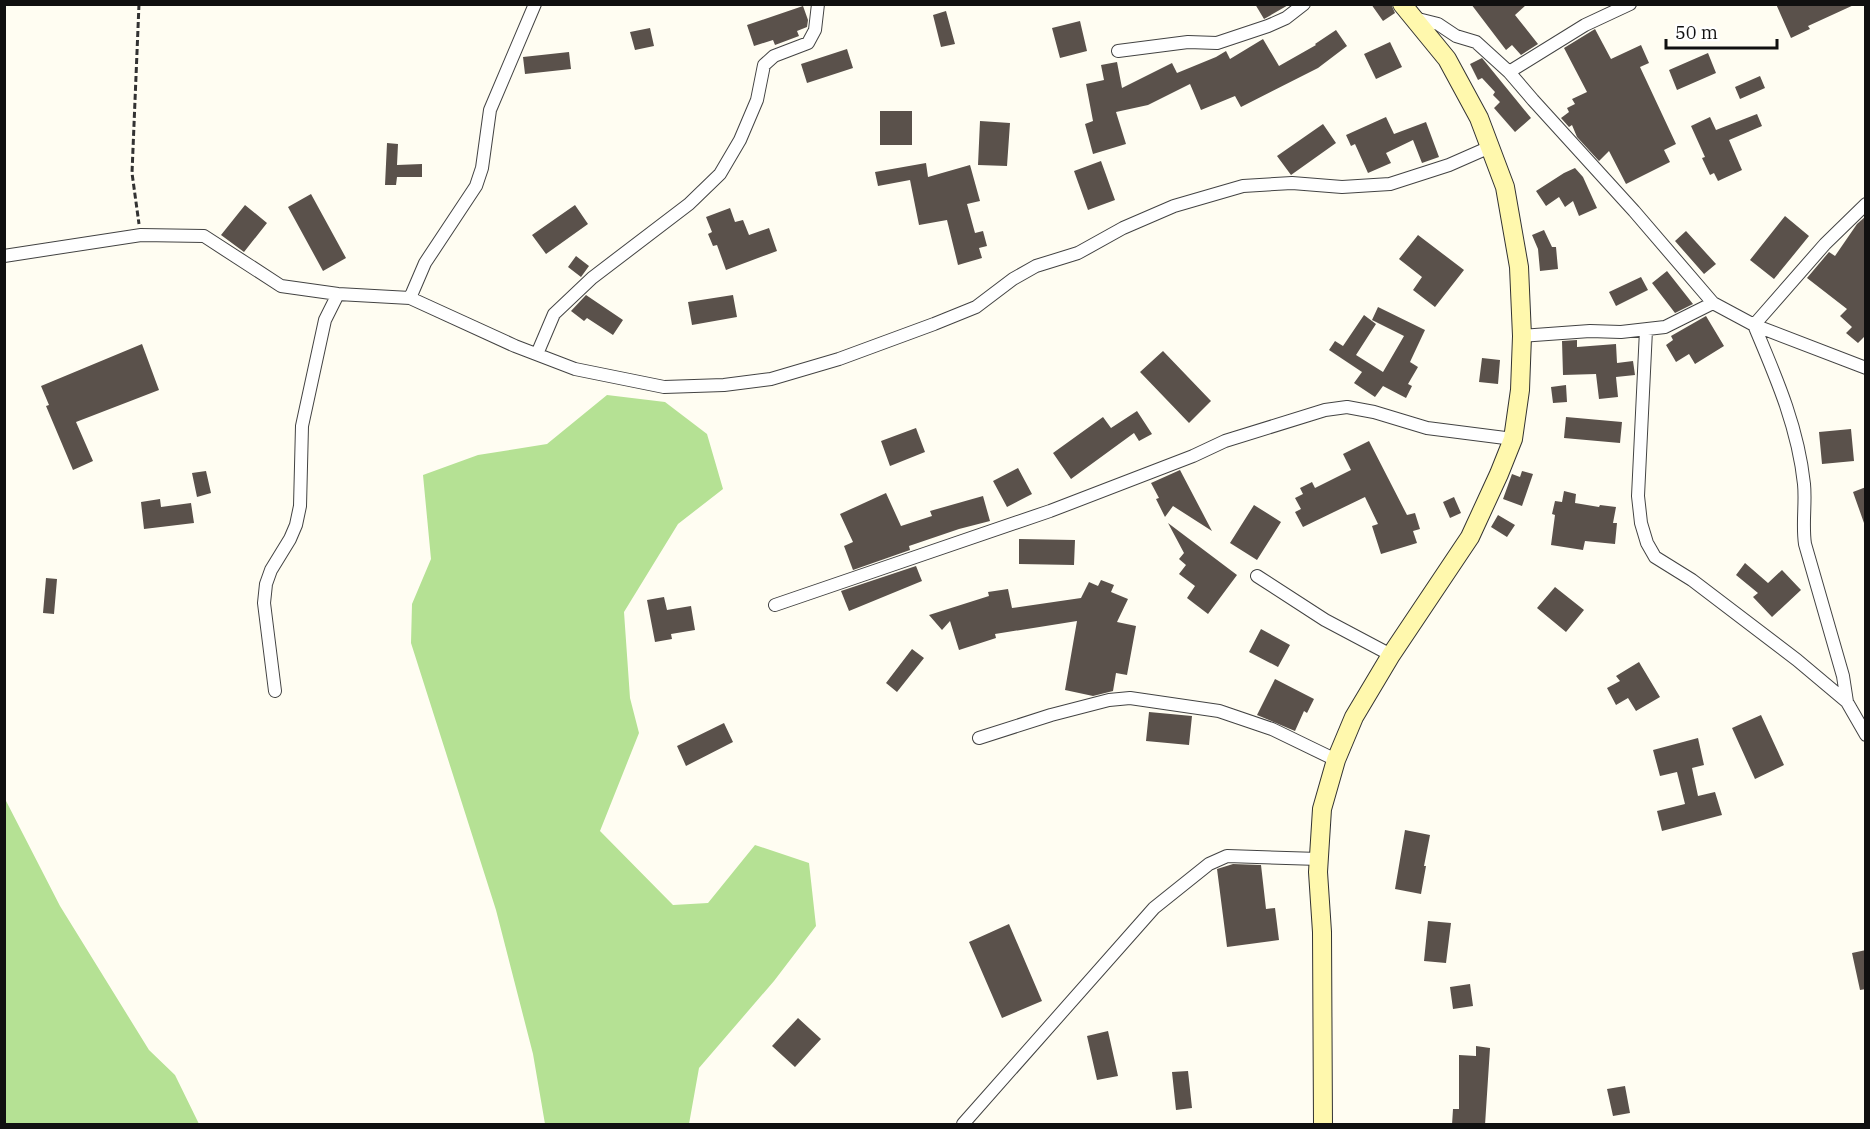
<svg xmlns="http://www.w3.org/2000/svg" width="1870" height="1129" font-family="'IBM Plex Serif',serif">
<style>
.forest{fill:#b5e194}
.building{fill:#5a514b}
.lines{fill:none;stroke-linecap:round;stroke-linejoin:round}
.street-casing{stroke:#434343;stroke-width:14}
.secondary-casing{stroke:#323232;stroke-width:20}
.path{stroke:#323232;stroke-width:3;stroke-dasharray:6 3;stroke-linecap:butt}
.street{stroke:#fff;stroke-width:12}
.secondary{stroke:#fff8ad;stroke-width:18}
</style>
<rect width="100%" height="100%" fill="#fffdf2"/>
<path class="forest" d="M607 395 665 402 707 434 723 489 678 524 624 612 630 698 639 733 600 831 673 905 708 903 755 845 809 863 816 926 774 981 699 1068 689 1124H545L533 1054 496 910 411 643 412 604 431 559 423 475 478 455 547 444Z
M4 797 60 906 149 1050 175 1075 199 1124H5Z"/>
<path class="building" d="M1255 4H1290L1264 19Z
M1371 4H1391L1395 13 1383 21Z
M1471 4H1527L1515 15 1538 44 1521 55 1512 45 1506 50Z
M1776 4H1856L1808 26 1810 29 1791 38Z
M803 6 808 20 807 27 797 31 799 36 775 45 773 40 754 46 747 25Z
M946 11 955 44 941 47 933 15Z
M1080 21 1087 51 1060 58 1052 28Z
M650 28 654 46 635 50 630 32Z
M1595 29 1611 59 1641 45 1649 63 1640 67 1676 144 1664 150 1670 162 1626 184 1609 151 1599 161 1577 137 1572 125 1569 127 1561 118 1569 112 1567 108 1575 104 1572 99 1587 92 1564 48Z
M1336 30 1347 46 1318 68 1241 107 1235 96 1201 110 1190 84 1148 105 1116 112 1126 144 1093 154 1085 124 1093 121 1086 84 1104 80 1101 65 1117 62 1122 88 1172 63 1177 73 1216 57 1226 51 1230 59 1263 39 1279 66 1316 45 1315 44Z
M1390 42 1402 67 1376 79 1364 54Z
M847 49 853 68 807 83 801 64Z
M569 52 571 69 525 74 523 57Z
M1708 53 1716 73 1677 90 1669 70Z
M1482 58 1531 118 1515 132 1494 108 1500 102 1493 95 1495 92 1482 78 1478 80 1470 64Z
M1760 76 1765 88 1740 99 1735 87Z
M880 111H912V145H880Z
M1757 114 1762 126 1729 140 1742 170 1718 181 1714 173 1710 175 1702 158 1705 157 1691 126 1710 117 1716 130Z
M1386 117 1394 134 1426 122 1439 157 1422 163 1413 140 1386 153 1391 163 1368 173 1355 144 1351 146 1346 135Z
M980 121 1010 123 1007 166 978 165Z
M1323 124 1336 143 1291 175 1277 156Z
M387 143 398 144 397 165 422 164V177H397L396 185H385Z
M1101 161 1115 200 1088 210 1074 171Z
M926 163 928 177 970 165 980 201 967 204 975 233 983 231 987 246 979 248 982 258 958 265 947 220 919 225 910 180 878 186 875 172Z
M1575 168 1583 177 1597 208 1579 216 1573 201 1565 207 1559 197 1546 206 1536 191 1564 173Z
M311 194 346 258 323 271 288 207Z
M245 205 267 223 244 252 221 235Z
M575 205 588 224 546 254 532 235Z
M730 208 735 222 743 220 749 235 769 228 777 251 726 270 717 245 713 246 708 234 712 232 706 217Z
M1785 216 1809 236 1774 279 1750 260Z
M1866 216V335L1858 343 1846 333 1852 327 1840 316 1847 309 1807 278 1829 252 1835 256 1857 224Z
M1544 230 1552 247H1556L1558 269 1540 271 1538 249 1532 235Z
M1686 231 1716 264 1704 274 1675 241Z
M1418 235 1464 270 1435 307 1413 290 1422 277 1399 259Z
M576 256 589 266 581 277 568 267Z
M1667 271 1693 304 1675 313 1652 283Z
M1641 277 1648 290 1616 306 1609 292Z
M586 295 623 320 613 335 587 318 584 321 571 311Z
M733 295 737 317 692 325 688 302Z
M1378 307 1425 330 1410 362 1418 367 1408 384 1412 386 1406 398 1383 386 1375 397 1354 383 1362 372 1329 350 1335 341 1343 346 1364 315 1376 324 1356 355 1383 372 1404 336 1372 320Z
M1706 316 1724 346 1695 364 1689 354 1676 362 1666 345 1673 340 1671 336Z
M1577 340V347L1616 344 1617 363 1633 361 1635 375 1616 377 1618 397 1599 399 1596 374 1563 375 1562 341Z
M142 344 159 390 76 422 93 461 73 470 46 406 49 405 41 386Z
M1163 351 1211 401 1189 423 1140 372Z
M1482 358 1500 360 1498 384 1479 382Z
M1566 385 1567 402 1553 403 1551 387Z
M1137 411 1152 434 1139 441 1134 433 1071 479 1053 453 1103 417 1111 428Z
M1566 417 1622 422 1620 443 1564 438Z
M916 428 925 452 890 466 881 441Z
M1851 429 1854 461 1822 464 1819 432Z
M1369 441 1407 515 1415 513 1420 529 1413 531 1417 543 1381 554 1372 526 1378 524 1365 497 1303 527 1295 512 1301 509 1295 498 1303 494 1300 488 1312 482 1315 488 1351 470 1343 454Z
M1018 468 1032 494 1007 507 993 481Z
M1180 470 1212 531 1173 506 1165 517 1156 499 1159 498 1151 483Z
M206 471 211 493 197 497 192 473Z
M1522 471 1533 474 1522 506 1503 499 1512 474 1520 477Z
M1866 487V523H1864L1853 492Z
M1564 491 1576 494 1575 503 1599 507 1600 505 1616 507 1613 523H1617L1615 544 1585 541 1583 550 1551 545 1555 515 1552 514 1555 501 1562 502Z
M886 493 901 526 932 516 930 511 983 496 990 521 959 529 909 546 910 550 853 570 844 546 853 542 840 514Z
M1454 497 1461 513 1450 518 1443 502Z
M160 499 161 507 191 503 194 523 144 529 141 502Z
M1254 505 1281 522 1257 560 1230 543Z
M1498 515 1515 525 1507 537 1491 527Z
M1168 523 1237 575 1208 614 1187 598 1195 586 1179 574 1186 565 1179 559 1184 553Z
M1019 539 1075 540 1074 565 1019 564Z
M1745 563 1768 583 1782 570 1801 590 1772 617 1753 597 1758 593 1736 575Z
M916 566 922 581 849 611 841 591Z
M46 578 57 579 54 614 43 613Z
M1101 580 1114 585 1111 592 1128 599 1117 622 1136 626 1127 675 1116 673 1113 691 1093 696 1065 690 1077 621 995 634 996 638 959 650 950 621 942 630 929 615 989 596 988 592 1008 589 1012 608 1081 598 1089 582 1098 586Z
M1555 587 1584 610 1566 632 1537 608Z
M664 597 667 610 691 606 695 630 671 634 672 639 655 642 647 600Z
M1261 629 1290 645 1278 667 1249 652Z
M912 649 924 658 897 692 886 683Z
M1639 662 1660 697 1636 711 1628 698 1616 705 1607 688 1620 681 1616 676Z
M1275 679 1314 699 1307 713 1304 711 1295 731 1257 715Z
M1149 712 1192 716 1189 745 1146 741Z
M1761 715 1784 765 1755 779 1732 728Z
M724 723 733 742 686 766 677 746Z
M1698 738 1704 765 1692 768 1698 796 1715 792 1722 815 1662 831 1657 811 1685 804 1677 772 1660 776 1653 750Z
M1405 830 1430 835 1424 866H1426L1421 894 1395 889Z
M1233 864 1261 865 1266 909 1275 908 1279 940 1227 947 1217 869Z
M1428 921 1451 923 1446 963 1424 961Z
M1009 924 1042 1001 1002 1018 969 942Z
M1866 950V989L1860 990 1852 953Z
M1470 984 1473 1006 1453 1009 1450 987Z
M798 1018 821 1039 795 1067 772 1046Z
M1108 1031 1118 1076 1097 1080 1087 1036Z
M1476 1046 1490 1048 1485 1125H1452L1453 1109H1459V1055L1476 1056Z
M1188 1071 1192 1108 1176 1110 1172 1072Z
M1625 1086 1630 1113 1613 1116 1607 1089Z"/>
<g class="lines">
<g class="street-casing">
<path id="street" d="M1414 18 1438 24 1456 36 1476 42 1509 72 1533 100 1634 211 1713 303 1754 325 1866 368
M1118 51 1188 42 1217 43 1268 26 1286 18 1304 4
M1509 72 1585 25 1630 4
M4 256 141 235 204 236 281 286 338 294 410 298 515 346 575 369 664 387 724 385 771 379 839 359 934 324 976 307 1013 279 1036 266 1078 253 1123 228 1174 206 1243 186 1292 183 1342 187 1390 184 1449 165 1490 147
M410 298 425 263 476 186 482 168 490 110 535 4
M1646 330 1638 496 1641 523 1647 543 1655 557 1692 580 1797 660 1847 702 1866 735
M1522 336 1590 331 1621 332 1665 327 1713 303
M537 354 554 314 592 278 689 204 720 174 740 140 757 100 764 65 774 56 808 43 815 30 818 4
M1257 576 1325 620 1391 655
M775 605 1050 511 1193 456 1225 441 1325 410 1347 407 1374 412 1427 428 1513 439
M275 691 264 603 266 584 271 570 290 539 296 525 300 506 302 426 325 320 338 294
M1847 702 1843 676 1805 544C1802 524 1806 503 1804 484 1798 427 1776 377 1754 325L1825 244 1866 204
M979 738 1051 715 1109 700 1130 698 1219 711 1272 729 1336 760
M963 1124 1154 908 1209 864 1227 856 1319 859"/>
</g>
<g class="secondary-casing">
<path id="secondary" d="M1323 1124 1322 932 1318 872 1322 809 1336 760 1354 717 1391 655 1470 537 1499 474 1513 439 1520 390 1522 336 1519 267 1505 187 1479 118 1447 59 1402 4"/>
</g>
<path class="path" d="M139 4 132 173 139 224"/>
<use href="#street" class="street"/>
<use href="#secondary" class="secondary"/>
</g>
<rect width="1870" height="1129" fill="none" stroke="#101010" stroke-width="12"/>
<path d="M1666 39v9h111v-9" fill="none" stroke="#101010" stroke-width="3"/>
<text x="1675" y="39" font-size="18" fill="#101010" stroke="#ffffff" stroke-width="4.5" paint-order="stroke">50 m</text>
</svg>
